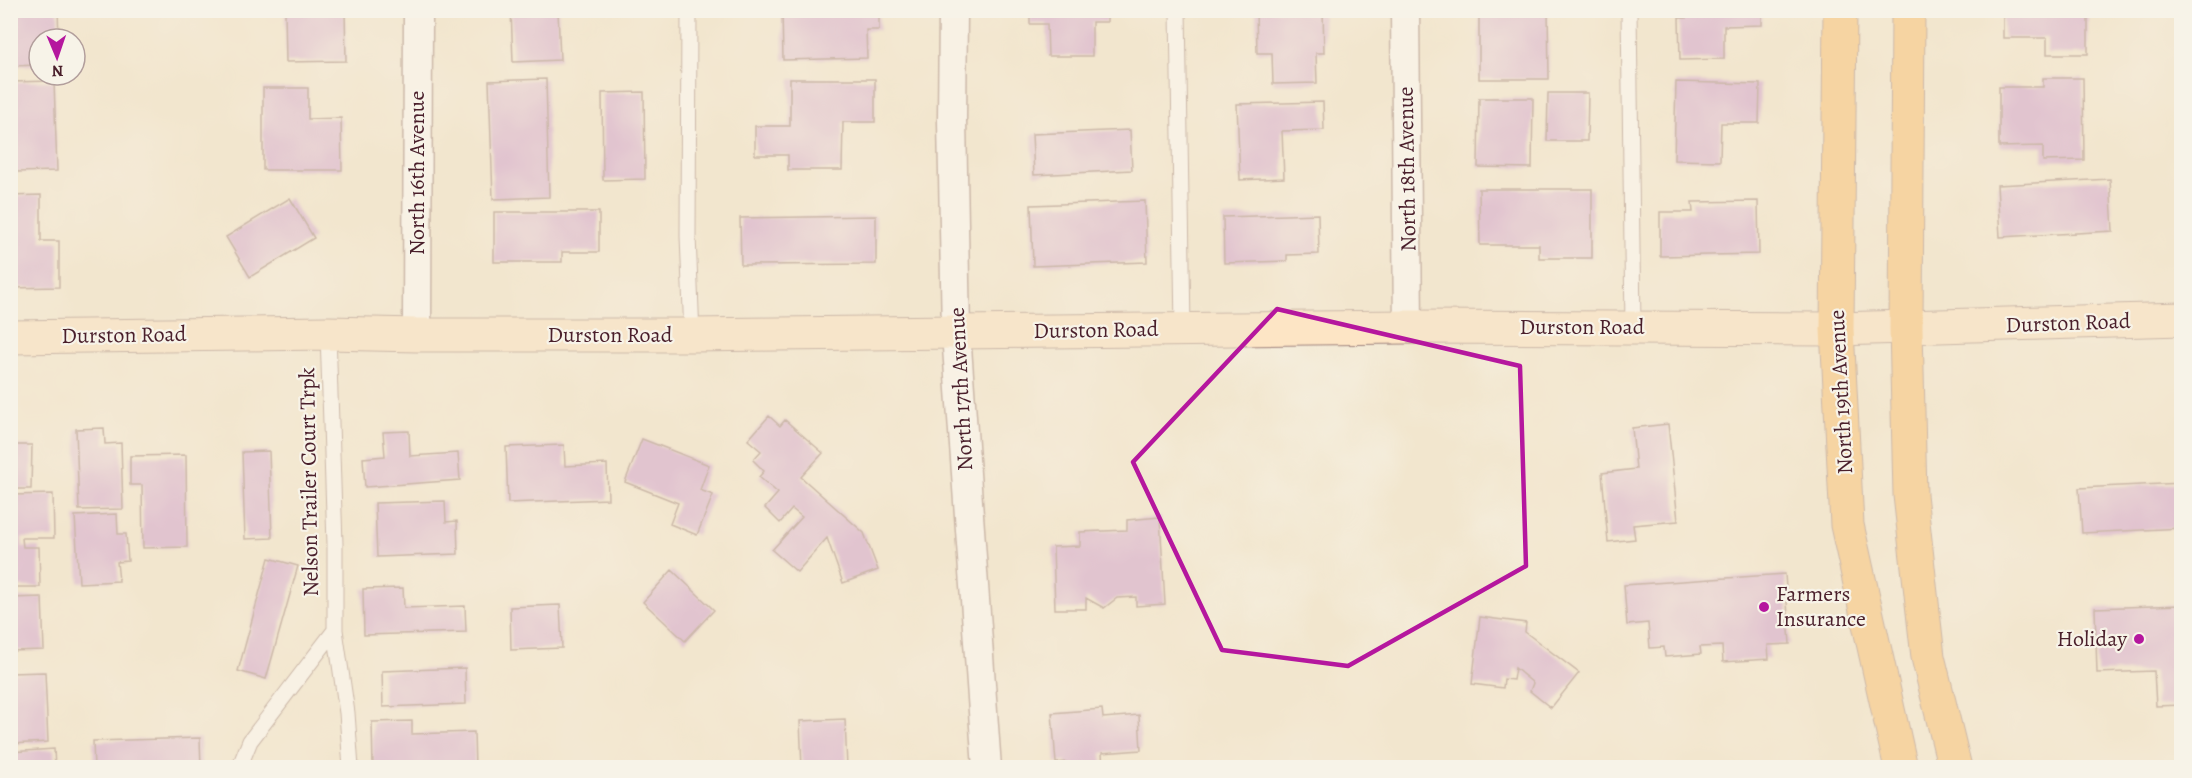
<svg xmlns="http://www.w3.org/2000/svg" width="2192" height="778" font-family="Alegreya,serif">
<style>
.building{fill:#cd9bd1}
.lines{fill:none;stroke-linecap:round;stroke-linejoin:round}
.lane-casing{stroke:#9e827c;stroke-width:17}
.street-casing{stroke:#9e827c;stroke-width:31}
.secondary-casing{stroke:#9e827c;stroke-width:35}
.primary-casing{stroke:#9e827c;stroke-width:35}
.lane{stroke:#fff;stroke-width:15}
.street{stroke:#fff;stroke-width:28}
.secondary{stroke:#fde5c5;stroke-width:33}
.primary{stroke:#fabe6d;stroke-width:33}
.marked{fill:none;stroke:#b5179e;stroke-width:4.5;stroke-linejoin:round}
.poi-dot{fill:#b5179e;stroke:#f7f3e8;stroke-width:2}
.labels{text-anchor:middle;dominant-baseline:central;stroke-width:4.5;stroke-linejoin:round;paint-order:stroke}
.street-label{font-size:22px;fill:#4a1f2b;stroke:#f7f3e8}
.poi-label{font-size:22px;fill:#4a1f2b;stroke:#f7f3e8;text-anchor:start}
</style>
<rect width="100%" height="100%" fill="#f7f3e8"/>
<filter id="ink" filterUnits="userSpaceOnUse"><feTurbulence type="fractalNoise" baseFrequency=".0167" numOctaves="2"/><feDisplacementMap in="SourceGraphic" scale="12" xChannelSelector="R" yChannelSelector="G"/><feConvolveMatrix kernelMatrix="1 2 1 2 8 2 1 2 1" color-interpolation-filters="sRGB"/></filter>
<filter id="wash" filterUnits="userSpaceOnUse"><feTurbulence type="fractalNoise" baseFrequency=".008" numOctaves="4" result="noise"/><feDisplacementMap in="SourceGraphic" scale="24" xChannelSelector="R" yChannelSelector="G"/><feGaussianBlur stdDeviation="1.35" result="paint"/><feColorMatrix in="noise" values="0 0 0 0 0 0 0 0 0 0 0 0 0 0 0 0 0 1.4 0 .05"/><feComposite in="paint" operator="in"/></filter>
<g filter="url(#wash)">
<rect width="100%" height="100%" fill="#f2e6ce"/>
<g id="blocks">
<path class="building" d="M10 10H58L59 39H39V65L10 66Z
M285 10 345 11 346 61 286 62Z
M511 10H558L560 60 513 62Z
M782 10H879V30H866L867 58 783 60Z
M1030 10H1107V22H1092V56H1048L1047 24H1030Z
M1256 10H1323L1324 53H1316L1317 83 1273 84 1272 53H1257Z
M1479 10H1548L1549 79H1479Z
M1685 10H1762V25L1724 26V59L1680 60 1679 18H1686Z
M2003 10H2088V54H2047V38H2003Z
M2043 78H2083L2084 160 2043 161V146L1999 147V87H2043Z
M546 79 549 197 493 199 489 81Z
M790 79H875V122H843L842 170H788V155H755V126H790Z
M54 81 57 171 15 172 14 133H10V82Z
M1676 82 1760 84 1759 123H1721L1720 161 1674 160Z
M263 88H308V119L341 118 342 170H263Z
M644 92 645 179 603 180 602 93Z
M1548 93H1588L1587 141H1547Z
M1479 98H1533L1532 168 1478 167Z
M1323 102 1324 130 1282 131 1284 178 1240 180 1237 104Z
M1130 130 1132 170 1034 175 1032 134Z
M2110 179 2113 231 2000 237 1997 185Z
M1479 189H1592V258H1539V245H1480Z
M41 195V241H59V287L10 288V196Z
M290 198 314 238 250 277 226 237Z
M1145 201 1147 262 1033 266 1031 205Z
M1758 201 1759 254 1660 256V212H1693L1692 202Z
M494 212H599V252H562V262H494Z
M1318 214 1319 254 1287 255V261L1224 263 1223 217Z
M876 216V264L741 265 740 218Z
M769 416 780 426 785 420 823 453 801 477 864 533 878 570 843 583 827 538 797 572 772 550 802 517 792 509 780 523 765 508 778 493 759 477 764 471 753 460 761 451 748 440Z
M1668 424 1678 521 1633 525 1635 539 1608 542 1602 473 1636 469 1632 428Z
M104 428 105 444 121 443 123 509 79 510 76 429Z
M409 431 410 456 458 453 460 480 365 487 363 458 385 456 383 432Z
M642 439 709 465 700 490 713 495 697 535 670 524 678 503 625 482Z
M10 445H32L31 489H10Z
M564 445 565 466 607 464 608 499 508 503 506 447Z
M269 451 272 538 245 539 242 452Z
M186 455 187 547 143 548 142 485H130V456Z
M2182 483V528L2082 533 2079 488Z
M53 494 54 538H22L23 547H39L40 587H10L12 495Z
M445 501 446 522 457 521 458 554 377 557 375 503Z
M117 514 118 534H126L128 561 117 562 119 581 79 583 75 516Z
M1160 517 1165 604 1136 606V597L1117 598 1104 608 1086 598V609H1055L1053 547 1080 546V532L1127 530V520Z
M269 558 298 566 266 679 238 671Z
M672 570 714 610 685 641 643 602Z
M1785 574 1790 644 1768 645 1769 659 1723 662 1722 646 1700 647 1701 654 1665 657 1664 647 1650 648 1648 623 1627 625 1624 585Z
M403 588 404 608 465 606 466 632 364 635 363 589Z
M42 597 44 650 10 651V598Z
M560 605 562 648 511 650 510 607Z
M2182 605V705L2156 706 2154 671 2097 673 2095 608Z
M1480 617 1526 623 1525 632 1579 673 1551 708 1530 691 1533 683 1515 668 1513 680 1504 679 1503 688 1472 684Z
M465 668 466 704 383 707 382 671Z
M45 672 48 742 10 744V673Z
M1102 709 1103 718 1139 715 1141 750 1102 753 1103 768H1067L1066 762 1056 763 1052 713Z
M845 719 847 768H802L800 721Z
M412 721V734L474 732 475 768H373L372 722Z
M200 738 201 768H94L93 741Z
M54 749 55 768H10V752Z"/>
</g>
</g>
<g filter="url(#ink)">
<use href="#blocks" fill-opacity="0" stroke="#9e827c" stroke-width="1.5"/>
<g class="lines">
<g class="lane-casing">
<path id="lane" d="M689 10 688 236 692 335
M1178 10 1183 329
M1629 10 1633 327
M328 333 335 544V630L347 713 351 768
M239 768 250 741 335 630"/>
</g>
<g class="street-casing">
<path id="street" d="M953 10 952 120 956 333 987 768
M1405 10 1408 327
M417 335 418 10"/>
</g>
<g class="secondary-casing">
<path id="secondary" d="M10 337 328 333 417 335H692L1408 327 1837 329 2182 319"/>
</g>
<g class="primary-casing">
<path id="primary" d="M1840 10 1837 329 1847 525 1901 768
M1908 10 1906 328 1910 495 1928 657 1955 768"/>
</g>
<use href="#lane" class="lane"/>
<use href="#street" class="street"/>
<use href="#secondary" class="secondary"/>
<use href="#primary" class="primary"/>
</g>
</g>
<path d="M0 0H2192V778H0ZM1277 309 1520 366 1526 566 1348 666 1222 650 1133 462Z" fill="#f2e6ce" fill-opacity=".55" fill-rule="evenodd"/>
<path class="marked" d="M1277 309 1520 366 1526 566 1348 666 1222 650 1133 462Z"/>
<g class="poi-dot">
<circle cx="1764" cy="607" r="6"/>
<circle cx="2139" cy="639" r="6"/>
</g>
<g class="labels">
<g class="street-label">
<text transform="translate(1407 169) rotate(-91)">North 18th Avenue</text>
<text transform="translate(417 173) rotate(-90)">North 16th Avenue</text>
<text transform="translate(2068 323) rotate(-2)">Durston Road</text>
<text x="1582" y="327">Durston Road</text>
<text transform="translate(1096 330) rotate(-1)">Durston Road</text>
<text transform="translate(124 335) rotate(-1)">Durston Road</text>
<text x="610" y="335">Durston Road</text>
<text transform="translate(961 389) rotate(-93)">North 17th Avenue</text>
<text transform="translate(1841 392) rotate(-93)">North 19th Avenue</text>
<text transform="translate(309 482) rotate(-91)">Nelson Trailer Court Trpk</text>
</g>
<g class="poi-label">
<text x="1776" y="594">Farmers<tspan x="1776" dy="25">Insurance</tspan></text>
<text x="2127" y="639" text-anchor="end">Holiday</text>
</g>
</g>
<rect width="2192" height="778" fill="none" stroke="#f7f3e8" stroke-width="36"/>
<g transform="translate(57 57) rotate(178)"><circle r="28" fill="#f7f3e8" stroke="#b29e9c" stroke-width="1.5"/>
<path d="M0-4.5L10 22L0 15L-10 22Z" fill="#b5179e"/>
<text y="-9" font-size="16" font-weight="bold" text-anchor="middle" fill="#4a1f2b">N</text>
</g>
</svg>
